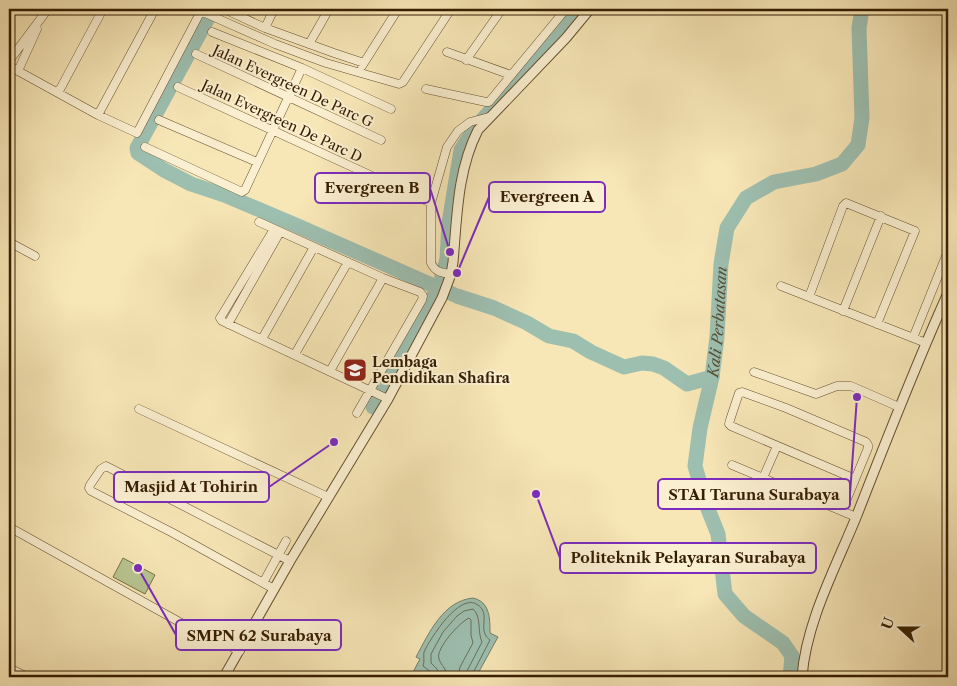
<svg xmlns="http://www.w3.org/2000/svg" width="957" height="686" font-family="'Libre Caslon Text',serif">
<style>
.green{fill:#b8c691;stroke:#777249}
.water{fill:#9dbfb0;stroke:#747f6a}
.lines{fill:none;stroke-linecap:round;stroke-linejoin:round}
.shore{stroke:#6a6e58;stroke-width:1}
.river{stroke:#9dbfb0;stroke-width:15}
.minor-casing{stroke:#66502e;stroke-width:9}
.tertiary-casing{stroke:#66502e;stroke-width:11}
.minor{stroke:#faefd0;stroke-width:8}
.tertiary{stroke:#faefd0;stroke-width:9}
.labels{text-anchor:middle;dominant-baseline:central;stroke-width:4;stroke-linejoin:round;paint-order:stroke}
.street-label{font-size:14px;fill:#361e01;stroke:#faefd0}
.poi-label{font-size:14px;font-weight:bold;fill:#361e01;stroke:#faefd0;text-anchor:start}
.water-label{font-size:15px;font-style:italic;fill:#554e36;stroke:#faefd0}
.leader{fill:none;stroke:#7b2cbf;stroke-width:2}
.callout-dot{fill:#7b2cbf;stroke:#faefd0;stroke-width:2}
.callout{fill:#faefd0;stroke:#7b2cbf;stroke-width:2}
.callout-label{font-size:15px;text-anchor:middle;font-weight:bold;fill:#361e01}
</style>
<rect width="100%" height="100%" fill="#f7e6b6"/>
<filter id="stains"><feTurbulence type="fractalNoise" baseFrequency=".004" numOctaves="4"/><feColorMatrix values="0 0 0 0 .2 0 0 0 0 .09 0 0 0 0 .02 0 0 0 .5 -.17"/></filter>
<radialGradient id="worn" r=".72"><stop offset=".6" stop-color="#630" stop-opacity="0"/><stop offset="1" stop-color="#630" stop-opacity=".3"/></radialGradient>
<path class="green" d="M123 558 155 575 145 594 113 577Z"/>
<path class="water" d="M473 598C490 602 490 618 490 633L498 637 476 677H432L422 672 420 677H412V674L420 659 416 657C429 633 443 601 473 598Z"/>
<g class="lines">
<path class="shore" d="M433 677 431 672 423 666C425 661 423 656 424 652 430 639 460 591 478 605 489 613 481 625 485 634 486 637 488 638 490 640L473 673 472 677
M439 677 437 669 431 663V654L443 632 457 616 464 611 473 609C482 617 477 632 482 642L467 671 466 677
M447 677C446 667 442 667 439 659 435 649 460 622 469 618L471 620V635L473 643 460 667 458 677"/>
<g class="river">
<path d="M213 9 137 148 138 153 164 170 191 184 227 196 293 224 457 296 494 308 527 323 549 336 573 341 591 352 624 367 642 363 653 364 664 368 687 384 712 377"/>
<path d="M373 407 434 295 439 288 447 259 449 223 461 150 475 128 550 45 579 9"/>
<path id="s1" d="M790 677 792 656 783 643 744 616 725 594 718 534 706 504 695 466 700 428 712 377 717 337 721 264 727 228 746 198 774 182 816 174 842 164 858 145 862 118 859 28 862 9"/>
</g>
<g class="minor-casing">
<path id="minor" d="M196 9 275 44 326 63 399 84 403 82 451 9
M224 9 265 28 334 53 364 63
M265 28 274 9
M212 32 302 68 391 109
M309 44 329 9
M447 52 511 75
M196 54 381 140
M466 60 502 9
M9 61 48 9
M9 66 98 115 137 133 202 9
M362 66 398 9
M18 71 37 29
M178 87 431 203
M426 89 486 102H489L566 9
M58 93 103 9
M98 115 155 9
M159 120 257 162
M145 147 242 192 245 190 302 68
M259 222 383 278 420 292 423 296 422 300 357 413
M274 229 222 315 220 318 222 321 388 399
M9 242 35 256
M451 274C442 273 435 272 431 263V203L447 147 458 131 470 122 489 117
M781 286 926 343
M809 297 843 206 846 203 915 231 877 324
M843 311 881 216
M228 324 280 232
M913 338 948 251
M262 339 314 247
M295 354 348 262
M330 371 383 278
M754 372 816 394 837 386H851L899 407
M139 409 328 497
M732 465 856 517
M763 478 777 446
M842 511 868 448V445L866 442 786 408 742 392 739 393 730 420 729 424 731 426 855 479
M9 527 192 629 240 651
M263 583 286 541
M274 589 173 533 91 491 89 488 90 485 101 469 106 466 290 561
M9 668 28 677"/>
</g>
<g class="tertiary-casing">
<path id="tertiary" d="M224 677 290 561 388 399 442 298 451 274 453 262C457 218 457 171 478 130L566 38 590 9
M802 677C806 622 836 567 857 515 886 441 915 366 948 293"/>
</g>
<use href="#minor" class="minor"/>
<use href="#tertiary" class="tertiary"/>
</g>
<defs>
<g id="school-square" transform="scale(1.25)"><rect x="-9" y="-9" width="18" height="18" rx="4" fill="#8f2418" stroke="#faefd0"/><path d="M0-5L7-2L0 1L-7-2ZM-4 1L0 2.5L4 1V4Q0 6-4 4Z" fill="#fff"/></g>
</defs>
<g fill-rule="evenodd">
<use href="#school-square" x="355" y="370"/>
</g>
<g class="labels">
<g class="street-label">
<text transform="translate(293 86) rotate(25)">Jalan Evergreen De Parc G</text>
<text transform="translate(282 121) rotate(25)">Jalan Evergreen De Parc D</text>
</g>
<g class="poi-label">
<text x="372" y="362">Lembaga<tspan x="372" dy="16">Pendidikan Shafira</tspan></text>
</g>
<g class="water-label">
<text stroke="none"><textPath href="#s1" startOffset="392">Kali Perbatasan</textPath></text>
</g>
</g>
<path class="leader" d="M450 252L430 188M457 273L489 197M334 442L269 487M857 397L850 494M536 494L560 558M138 568L176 635"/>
<g class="callout-dot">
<circle cx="450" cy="252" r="5"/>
<circle cx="457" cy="273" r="5"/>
<circle cx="334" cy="442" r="5"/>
<circle cx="857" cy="397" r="5"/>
<circle cx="536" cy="494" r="5"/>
<circle cx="138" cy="568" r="5"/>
</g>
<g class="callout">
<rect x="315" y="173" width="115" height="30" rx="5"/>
<rect x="489" y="182" width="116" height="30" rx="5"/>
<rect x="114" y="472" width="155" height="30" rx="5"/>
<rect x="658" y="479" width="192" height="30" rx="5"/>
<rect x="560" y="543" width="256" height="30" rx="5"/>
<rect x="176" y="620" width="165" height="30" rx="5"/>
</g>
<g class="callout-label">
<text x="372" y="193">Evergreen B</text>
<text x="547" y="202">Evergreen A</text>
<text x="191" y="492">Masjid At Tohirin</text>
<text x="754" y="500">STAI Taruna Surabaya</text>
<text x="688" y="563">Politeknik Pelayaran Surabaya</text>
<text x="259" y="641">SMPN 62 Surabaya</text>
</g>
<rect width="957" height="686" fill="none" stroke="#f7e6b6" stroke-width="30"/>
<rect x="10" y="10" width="937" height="666" fill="none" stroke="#361e01" stroke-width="2.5"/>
<rect x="15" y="15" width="927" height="656" fill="none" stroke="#361e01"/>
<g transform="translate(900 628) rotate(291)" stroke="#faefd0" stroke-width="4" paint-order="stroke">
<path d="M0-4L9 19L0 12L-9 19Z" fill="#361e01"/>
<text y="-8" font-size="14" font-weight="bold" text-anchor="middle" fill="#361e01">U</text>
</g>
<rect width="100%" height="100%" filter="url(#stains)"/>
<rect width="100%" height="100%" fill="url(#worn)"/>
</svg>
